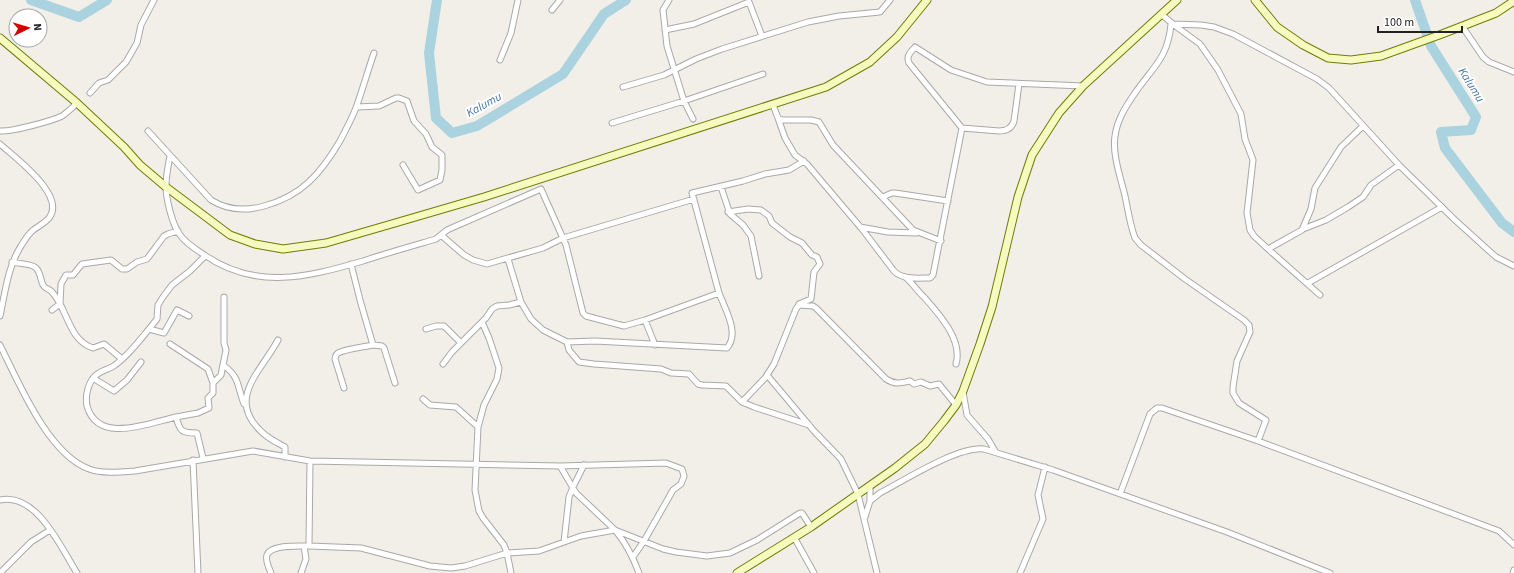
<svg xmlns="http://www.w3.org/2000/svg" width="1514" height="573" font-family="'Source Sans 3',sans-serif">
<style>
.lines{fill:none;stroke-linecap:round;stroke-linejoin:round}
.river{stroke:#aad3df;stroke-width:10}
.street-casing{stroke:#a9a9a9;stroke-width:7}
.secondary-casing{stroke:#707d05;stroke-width:9}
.street{stroke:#fff;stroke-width:5}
.secondary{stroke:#f7fabf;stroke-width:7}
.labels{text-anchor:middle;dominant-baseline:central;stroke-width:4;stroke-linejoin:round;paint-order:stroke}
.water-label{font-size:12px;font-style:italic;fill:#4a7aab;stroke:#fff}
</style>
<rect width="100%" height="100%" fill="#f2efe9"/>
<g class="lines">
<path class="river" d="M31 0 79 17 107 0
M437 0 429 53 436 118 452 133 477 126 563 74 604 14 626 0
M1415 0 1431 46 1476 117 1471 130 1441 132 1445 148 1502 223 1514 232"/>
<g class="street-casing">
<path id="street" d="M669 0 663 10 667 46 684 101 693 119
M552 10 560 0
M1161 14 1173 24 1201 25 1214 27 1233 34 1317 79 1329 88 1399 165 1455 220 1496 257 1514 266
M1171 24C1168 58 1153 67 1135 93 1126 106 1117 120 1115 136 1112 154 1121 179 1125 196 1128 210 1130 225 1135 238L1141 245 1185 279 1244 320 1249 325 1250 332 1237 361 1233 387V393L1239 403 1266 420 1258 441
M1174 25 1200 44 1218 70 1241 114 1245 139 1253 160 1247 213 1250 230 1254 236 1268 249 1320 295
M1462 26 1483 57 1489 62 1514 72
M665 30 694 24 749 2 762 36
M500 60 511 33 518 0
M623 87 664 75 696 59 722 49 808 22 839 16 880 12 890 0
M90 93 99 83 108 80 126 62 137 43 141 25 154 0
M773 105 778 118 782 120H811L819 122 833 145 913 230 941 241
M357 107 379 106 396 98H399L407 101 414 121 426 134 432 147 442 155V170L440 180 418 190 403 165
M778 118 785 138 795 155 807 164 823 183 862 229 894 271C902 280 919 278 930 278L933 275 962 128 909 63C906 56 910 53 915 47L951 70 987 82 1083 86
M612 123 684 101 763 74
M962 128 999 131C1006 131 1012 128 1014 121L1019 84
M0 131C11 132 52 121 62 116 68 112 72 108 77 103
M148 131 211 200C227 210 246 211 264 206 302 196 321 173 340 141 346 129 353 117 357 105 363 88 368 70 374 53
M0 144C14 157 67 195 49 218 45 223 37 227 32 231 28 235 24 241 21 246 8 266 5 293 0 316
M170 156C168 166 166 176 166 186 166 199 172 224 180 235 186 243 195 249 203 254 255 291 308 277 363 261 387 253 412 246 436 239L447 230 541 189 566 245 583 313 586 316 624 326 645 320 719 293 692 193 743 181 765 174 789 170 804 161
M721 187 730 214 743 225 751 236 759 276
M883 197 892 193H895L948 201
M728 212 748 209 761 210 769 216 772 223 790 237 802 243 812 255 817 257 820 264 814 272 811 299 799 304
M860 227 888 232 917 233
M1303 229 1326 220 1348 207 1363 197 1371 185 1399 165
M441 235 464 255 473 260 487 264 543 248 563 238 694 199
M1268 249 1302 230 1311 209 1315 188 1341 147 1363 126
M508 259 521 302 531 319 543 330 567 342 595 341 727 348C740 333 725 309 719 293
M12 262C19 264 31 263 36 268 41 273 40 279 43 285 45 289 50 289 52 292 68 309 68 340 93 348L104 344 122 359
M351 264 360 300 373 345 382 346 384 348 395 383
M905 277C912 282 917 291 924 297 939 314 963 340 956 364
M1308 283 1442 207
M52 310 60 304 61 284 66 275H73L82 264 111 260 122 269H127L137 262 147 259 164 236 168 234 178 231
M189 316 177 310 164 333 149 329C139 341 128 356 115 365 109 370 100 370 94 377 88 384 85 396 87 406 98 445 149 423 176 417 180 432 182 433 197 433L203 458
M645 320 655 345
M482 322 489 338 499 368 497 379 484 405 478 427 475 490 479 511 483 518 504 545 507 553 539 551 581 536 615 530C626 543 633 557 639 573
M149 329 157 319 158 305 163 297 172 285 190 271 205 256
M426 329 436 326H444L461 343
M278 340C261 372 224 400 264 434 271 440 278 443 285 447V457H288
M567 342 569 350 579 362 594 364 661 369 671 373 689 374 698 384 702 385 726 386 742 402 754 407 809 425
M170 344 208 369 213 383
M0 345C19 383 48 454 89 469 103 474 121 472 135 471L253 451 310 461 560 466 576 493 615 530 663 549 676 552 707 556 730 553 757 540 800 513H802L811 527
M443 364 452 352 486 318 492 309 497 306 509 305 521 302
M223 365C240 377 237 386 244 404
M767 375 814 431 841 459 858 494 877 573
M93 378 114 391 127 380 141 362
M344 388 335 359C336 356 335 355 338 353 346 349 364 347 373 345
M963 392 967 415 988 439 995 451
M423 399 430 405 456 407 478 427
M742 402 765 378 774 364 796 309 799 305 813 306 816 308 886 379C895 385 901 383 910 381L914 384 921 382 930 386 939 384 956 405
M176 417 198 413 209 408 208 398 213 393V383L221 375 226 350 224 343V297
M193 460 198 573
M310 461 309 546 361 548 430 566 451 568 465 566 507 553 511 573
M560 466 666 463 682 469 684 476 681 484 673 490 644 541 633 557
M1120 494 1150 414 1157 408H1162L1258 441 1499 531 1514 545
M0 500C37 492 61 548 77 573
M870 501 880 493C905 480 958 446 984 449L1053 470 1227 532 1330 573
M865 517 870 501V485
M794 537 814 573
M564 542 569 497 573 487 584 465
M0 573 31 542 50 530
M271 573C269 568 265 560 267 555 271 544 300 546 309 546
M301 573 306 559 304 546
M1020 573 1043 519 1038 495 1045 467
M1513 573 1514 570"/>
</g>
<g class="secondary-casing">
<path id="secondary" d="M1255 0 1277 27 1303 45 1328 58 1351 60 1381 56 1442 34 1496 13 1514 1
M0 38 77 103 124 147 140 165 166 187 230 235 255 244 283 249 326 243 395 223 484 197 826 87 870 62 897 37 927 0
M737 573 811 527 895 468 925 444 944 421 956 405 963 391 980 344 992 307 1018 197 1032 155 1059 113 1083 86 1177 0"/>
</g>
<use href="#street" class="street"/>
<use href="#secondary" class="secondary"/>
</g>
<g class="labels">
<g class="water-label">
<text transform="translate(1471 85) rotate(58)">Kalumu</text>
<text transform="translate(484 105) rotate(-29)">Kalumu</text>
</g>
</g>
<g transform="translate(28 28) rotate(85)"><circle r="19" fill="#ffffff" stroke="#a7a7a7"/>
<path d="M0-3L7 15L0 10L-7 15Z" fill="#d40000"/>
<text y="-6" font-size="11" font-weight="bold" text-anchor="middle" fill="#222222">N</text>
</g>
<path d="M1378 26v6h84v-6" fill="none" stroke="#222222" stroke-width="2"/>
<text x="1384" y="26" font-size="12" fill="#222222" stroke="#ffffff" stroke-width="3" paint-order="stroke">100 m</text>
</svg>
